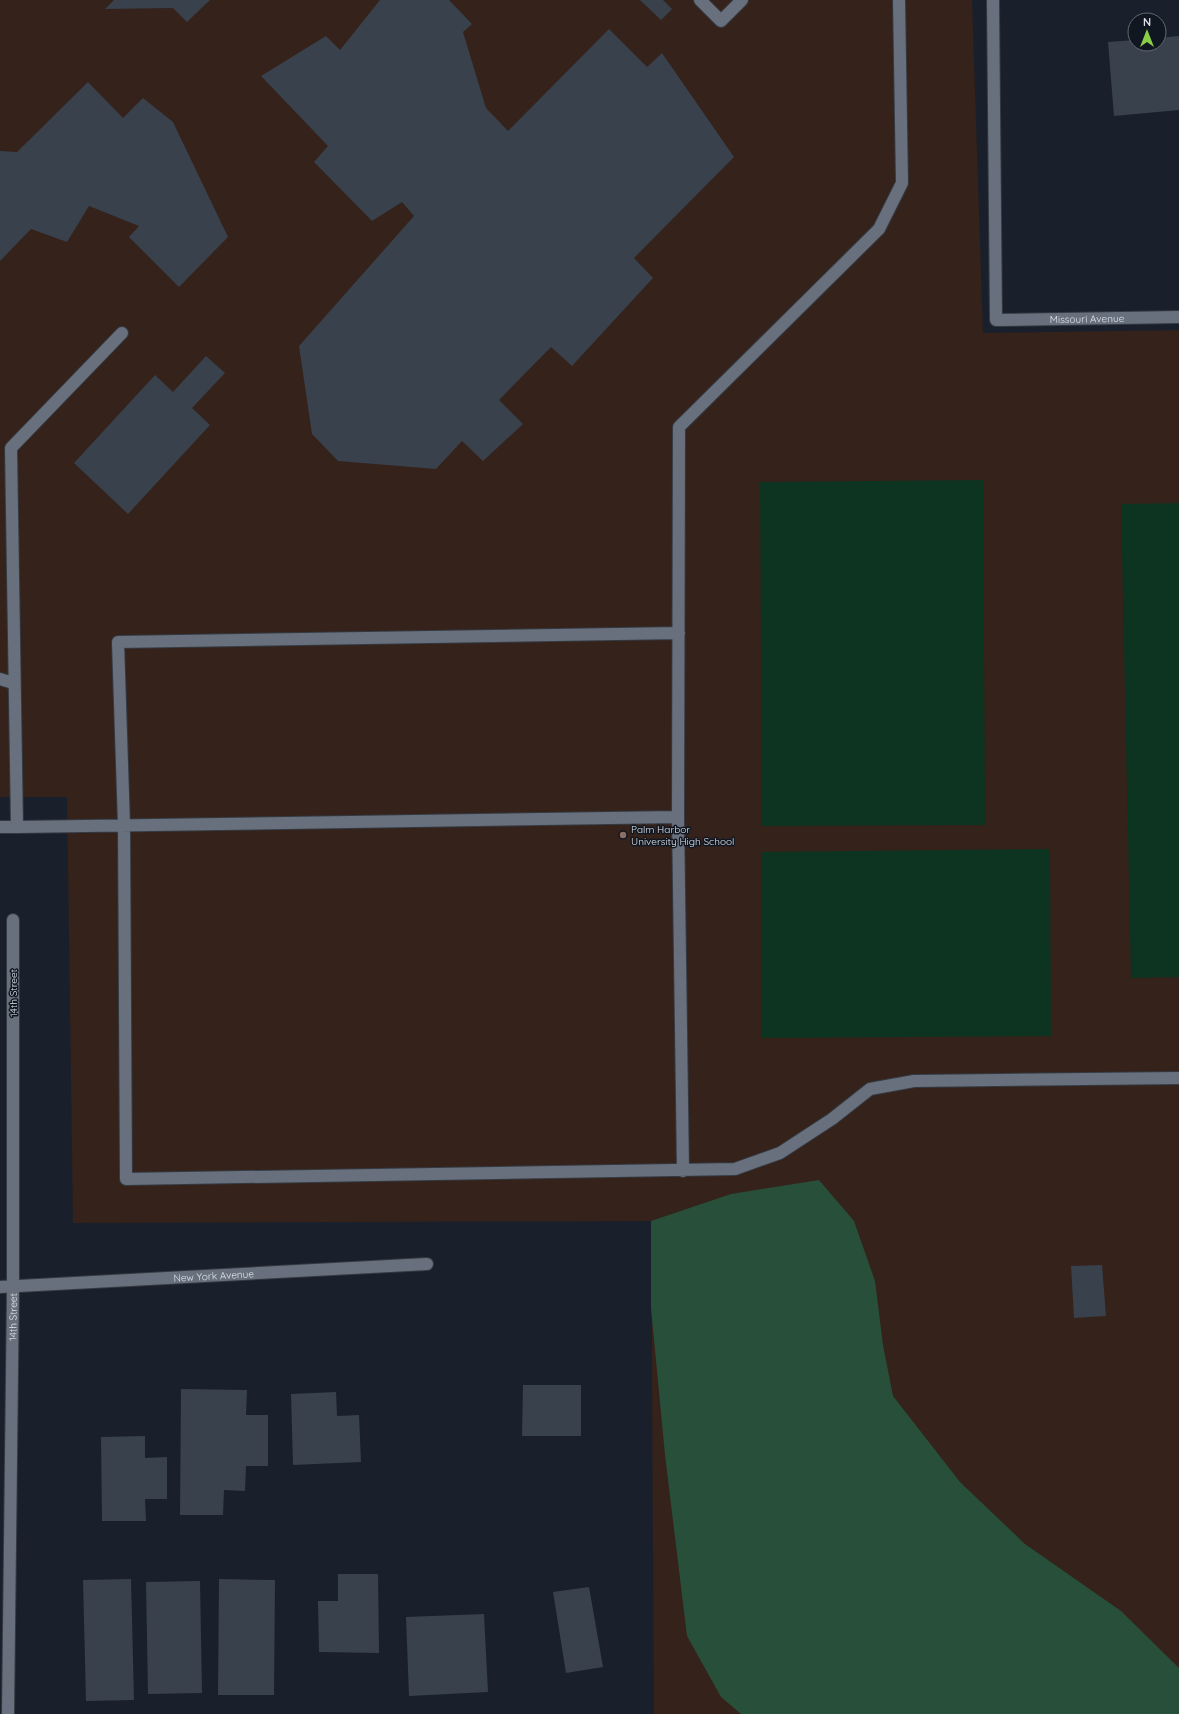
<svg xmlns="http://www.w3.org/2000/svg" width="1179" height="1714" font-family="Quicksand,sans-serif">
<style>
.education{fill:#34221b}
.green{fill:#0d3420}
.forest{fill:#284f3a}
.building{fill:#39414c}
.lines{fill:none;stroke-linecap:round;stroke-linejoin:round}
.lane-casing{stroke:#353a42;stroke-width:14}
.street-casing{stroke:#353a42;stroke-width:14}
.lane{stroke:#67707c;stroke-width:12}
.street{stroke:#67707c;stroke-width:12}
.education-dot{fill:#8d6e63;stroke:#101721;stroke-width:1.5}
.labels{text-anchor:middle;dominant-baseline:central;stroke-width:3;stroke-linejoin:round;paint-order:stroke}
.street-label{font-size:10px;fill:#dee3ea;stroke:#101721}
.poi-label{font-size:10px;fill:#dee3ea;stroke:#101721;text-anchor:start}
</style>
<rect width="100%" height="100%" fill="#19202b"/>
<path class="education" d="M0 0H972L983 333 1179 330V1714H654L651 1221 73 1223 67 797H0Z"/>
<path class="green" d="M983 480 985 825 762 826 760 482Z
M1179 503V977L1131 978 1121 504Z
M1050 849 1051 1036 762 1038 761 852Z"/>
<path class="forest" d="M819 1180 854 1221 875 1281 883 1345 893 1396 960 1482 1025 1544 1121 1611 1179 1668V1714H741L721 1697 687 1636 665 1455 651 1308V1221L731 1194Z"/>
<path class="building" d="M114 0H210L187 22 173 8 105 9Z
M380 0H449L472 24 463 32 486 108 508 131 609 29 647 67 662 53 734 157 634 258 653 278 572 366 551 347 499 400 523 424 483 461 462 441 436 469 338 461 312 434 299 346 414 216 402 202 372 221 314 162 328 146 261 76 326 36 340 50Z
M640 0H663L672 9 661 20Z
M1179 36V110L1114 116 1108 42 1135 40V44H1159V38Z
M88 82 123 118 143 98 173 122 228 237 179 287 129 237 139 226 89 206 67 242 31 229 0 261V151L17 152Z
M206 356 225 373 192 408 210 425 128 514 74 463 155 375 173 392Z
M1102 1265 1106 1316 1074 1318 1071 1266Z
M523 1385H581V1436H522Z
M181 1389 247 1390 246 1415H268V1466H246L245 1491 224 1490 223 1515H180Z
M336 1392 337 1416 359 1415 361 1462 293 1465 291 1394Z
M145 1436V1458L167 1457V1499H145L146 1521H102L101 1437Z
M338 1574H378L379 1653 319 1652 318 1601H338Z
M131 1579 134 1700 86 1701 83 1580Z
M219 1579 275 1580 274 1695H218Z
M200 1581 202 1693 148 1694 146 1582Z
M589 1587 603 1667 566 1673 553 1592Z
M484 1614 488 1692 409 1696 406 1617Z"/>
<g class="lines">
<g class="lane-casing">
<path id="lane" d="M700 0 721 21 742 0
M122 333 11 448 17 827 678 817 679 427 879 229 902 183 899 0
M679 633 118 642 124 825 126 1179 735 1169 780 1153 832 1119 870 1089 914 1081 1179 1078
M0 679 13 683
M678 817 683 1171"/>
</g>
<g class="street-casing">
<g id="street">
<path id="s1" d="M993 0 996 320 1179 317"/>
<path d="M0 827H17"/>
<path id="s2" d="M0 1287 427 1264"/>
<path id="s3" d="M8 1714 13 1287V920"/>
</g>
</g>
<use href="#lane" class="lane"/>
<use href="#street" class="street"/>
</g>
<circle class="education-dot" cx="623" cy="835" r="4"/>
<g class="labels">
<g class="street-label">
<text stroke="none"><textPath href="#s1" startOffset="411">Missouri Avenue</textPath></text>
<text transform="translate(13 993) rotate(-90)">14th Street</text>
<text stroke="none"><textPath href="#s2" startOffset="214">New York Avenue</textPath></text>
<text stroke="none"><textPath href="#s3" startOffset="397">14th Street</textPath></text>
</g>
<g class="poi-label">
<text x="631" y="829">Palm Harbor<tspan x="631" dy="12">University High School</tspan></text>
</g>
</g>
<g transform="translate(1147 32)"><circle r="19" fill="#101721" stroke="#626971"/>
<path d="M0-3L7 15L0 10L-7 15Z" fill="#8ace47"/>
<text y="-6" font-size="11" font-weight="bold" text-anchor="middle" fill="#dee3ea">N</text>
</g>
</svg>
